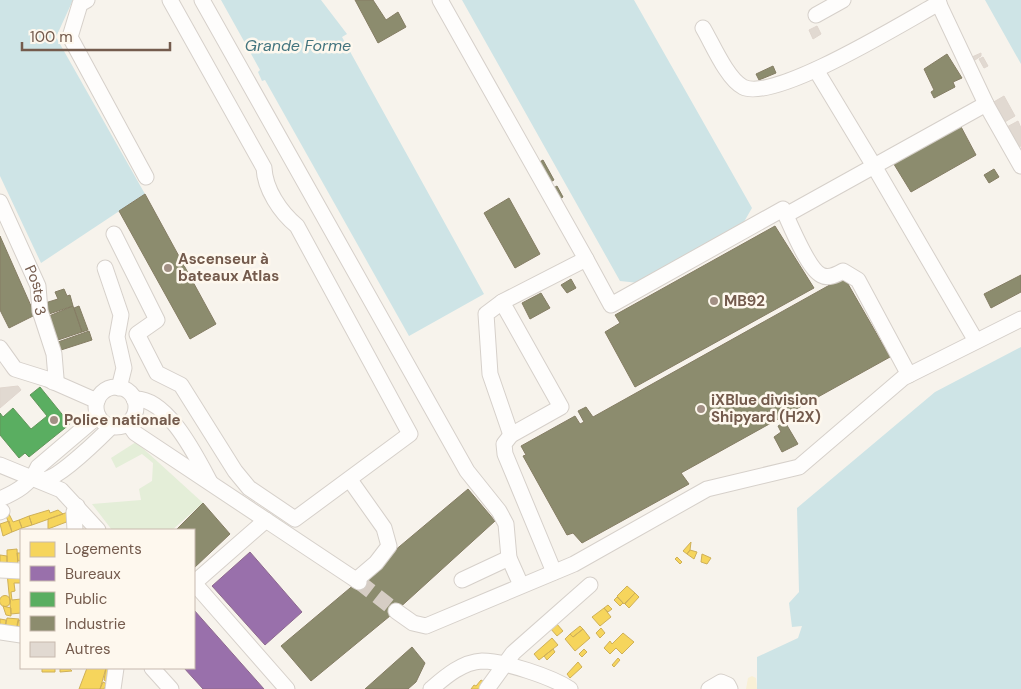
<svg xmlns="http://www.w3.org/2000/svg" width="1021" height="689" font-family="'DM Sans',sans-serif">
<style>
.green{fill:#e4eed8}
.sand{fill:#f8f0d6}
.water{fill:#cee4e6}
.homes{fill:#f6d55c;stroke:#cfb058}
.offices{fill:#9970ab;stroke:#8e6a8f}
.public{fill:#5aae61;stroke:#62955b}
.industry{fill:#8c8c6e;stroke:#857d64}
.building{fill:#e1d9d1;stroke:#e0d6ce}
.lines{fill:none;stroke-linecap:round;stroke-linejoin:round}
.minor-tunnel{stroke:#d6cdc4;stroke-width:15;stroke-dasharray:15 8;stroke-linecap:butt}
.minor-casing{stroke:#d6d0ca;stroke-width:17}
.minor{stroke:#fefdfc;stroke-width:15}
.poi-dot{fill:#a29085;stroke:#fef8ee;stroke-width:2}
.labels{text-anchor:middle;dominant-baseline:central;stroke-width:5;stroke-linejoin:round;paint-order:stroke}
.poi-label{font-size:15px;font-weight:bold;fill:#745b4d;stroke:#fef8ee;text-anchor:start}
.street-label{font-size:15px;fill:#745b4d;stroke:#fef8ee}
.water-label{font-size:16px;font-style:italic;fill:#44757f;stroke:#fef8ee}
</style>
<rect width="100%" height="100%" fill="#f7f3ec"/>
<path class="green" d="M136 442 203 503 172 530H112L92 504 141 500 139 489 152 481 153 463 142 454 116 468 111 458Z"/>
<path class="sand" d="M752 676 756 678 757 689H746L748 678Z"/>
<path class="water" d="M0 0H73L56 37 145 194 41 263 0 176Z
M221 0H321L347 34 342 37 484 294 409 336 265 80 262 81 258 72 260 70Z
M462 0H634L752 208 741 227 639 283 620 281Z
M985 0H1021V64Z
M1021 347V689H757V657L798 638 802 626 792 627 789 603 799 592 797 508 935 392Z"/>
<path class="homes" d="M49 510 50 513 58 510 63 514 32 525 29 516Z
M71 511 69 521 48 529V519Z
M8 512 13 522 19 520 22 528 12 532 5 513Z
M29 516 32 525 22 528 19 520Z
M9 521 12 532 3 536 0 524Z
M691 542 690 550 687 554 683 551Z
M17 549 18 569 7 568V550Z
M690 550 697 552 694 559 687 554Z
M17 553H21V561H18Z
M702 554 711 558 707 564 701 562Z
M0 555 7 556V568H0Z
M677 557 682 562 680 564 675 559Z
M7 573 21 574V583H14L15 591 11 592 12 600 21 599V613L11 614Z
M627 586 635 593 624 604 617 596Z
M635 593 639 597 629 608 625 604Z
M-0.5 601a5.5 5.5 0 1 1 11 0a5.5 5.5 0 1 1-11 0Z
M617 597 623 603 620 606 614 600Z
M608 605 612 609 608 612 604 608Z
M3 606 11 608V616L6 615Z
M604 608 611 617 600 626 592 617Z
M7 618 19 619 16 631 5 629Z
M0 619 6 620 5 629 0 628Z
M18 620 21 621V631H16Z
M556 623 563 631 557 636 550 628Z
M580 626 583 629 573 637 570 634Z
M601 628 605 633 600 638 596 633Z
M583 629 590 638 575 651 565 639 570 634 573 637Z
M623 633 634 642 622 654 616 648 610 654 604 648 610 641 612 644Z
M552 638 558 645 539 660 534 654Z
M553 649 555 652 547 660 544 656Z
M584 649 587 652 582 657 579 654Z
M618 658 620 660 614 667 612 665Z
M578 662 582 667 570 678 567 674Z
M42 668H55V672H42Z
M87 668H106L100 689H79Z
M106 668 111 669 107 682 104 680Z
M60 669H70L72 671 60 672Z
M481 680 486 683 482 689H471L474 685 476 686Z
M103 682 107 684 104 689H100Z"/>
<path class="offices" d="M250 552 302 612 265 645 212 586Z
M194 610 264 689H203L184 668H194Z"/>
<path class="public" d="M40 387 70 424 29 457 25 453 19 458 0 435V413L3 417 13 408 31 429 47 416 30 395Z"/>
<path class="industry" d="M355 0H373L386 20 398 12 406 27 378 43Z
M947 54 962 78 953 82 955 87 934 98 931 92 934 90 924 69Z
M773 66 776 73 759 80 756 74Z
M959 123 976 155 911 192 892 161Z
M543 160 554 180 547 184 536 164Z
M994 169 999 177 989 183 984 175Z
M557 186 563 197 556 201 550 190Z
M145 194 216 324 190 339 119 211Z
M509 198 540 254 515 268 484 213Z
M775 226 814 288 635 387 605 332 620 323 615 315Z
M0 236 35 315 9 328 0 310Z
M1021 275V292L991 308 984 294Z
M844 277 890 357 681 473 689 484 582 543 573 533 567 535 523 456 526 455 521 446 575 416 580 424 584 422 578 411 586 407 593 417Z
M571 279 576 288 567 293 561 285Z
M64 289 67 296 70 295 73 306 49 314 45 303 58 299 55 292Z
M541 293 550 308 530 319 522 303Z
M73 306 82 332 58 340 49 316Z
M79 306 88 330 82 332 74 308Z
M89 331 92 340 61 350 58 342Z
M785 422 798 444 782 452 774 437 781 432 778 426Z
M468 489 495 521 396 611 311 681 281 646Z
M203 503 230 534 194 568V530H176Z
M412 647 425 663 416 682 408 689H365Z"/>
<path class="building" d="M817 26 821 34 813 39 809 30Z
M981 53V56L975 60 972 57Z
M983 57 988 66 984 68 979 59Z
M1004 96 1015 116 1003 123 992 103Z
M1018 121 1021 128V146L1016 148 1005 128Z
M18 386 21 390 0 408V388Z"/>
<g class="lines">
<path class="minor-tunnel" d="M359 582 396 611"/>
<g class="minor-casing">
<g id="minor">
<path d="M87 0 80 4 70 37 146 177"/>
<path d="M202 0 467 471 499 511 506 524 509 558 521 585"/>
<path d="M440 0 586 259 502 302 561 407 511 435 504 444 505 454 554 572"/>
<path d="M937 0 987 106 1021 166"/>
<path d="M816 15 843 0"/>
<path d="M703 28C712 43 727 79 743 87 774 103 906 21 939 3"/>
<path d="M816 70 874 166 976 341"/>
<path id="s1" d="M0 202 38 286 40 311 54 354 56 378 53 382"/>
<path d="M786 215 986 104"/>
<path d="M114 234 157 320 137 334 157 373 181 385 235 471 249 488 295 519 410 434 297 226C280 212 265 189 264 168L170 0"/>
<path d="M586 259 611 305 783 209C790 224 808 269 821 275 828 279 836 275 843 271L858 280 909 375"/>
<path d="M105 268 121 315 117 337 124 368 119 388"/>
<path d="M502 302 486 314 490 374 511 435"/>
<path d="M0 348 15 369 47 379 97 401"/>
<circle cx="116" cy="407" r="20"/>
<path d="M134 399C167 396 197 458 210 482"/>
<path d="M128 423 135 433 359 582"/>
<path d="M0 465 61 490 98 530"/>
<path d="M35 478C38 478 44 480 47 479 62 475 100 438 112 426"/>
<path d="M350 480 384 528 389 546 376 563 356 580"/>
<path d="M0 499C16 492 31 484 38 467L98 416"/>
<path d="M0 512 2 511"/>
<path d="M75 530 74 512 77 506"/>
<path d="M0 570 21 571"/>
<path d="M462 580 509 558"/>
<path d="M194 583 287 689"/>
<path d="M194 583 266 520"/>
<path d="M396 611 413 623 426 626 574 564 707 489 799 467 903 378 1021 319"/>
<path d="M0 632 21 635"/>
<path d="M152 668 171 689"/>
<path d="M113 689 116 668"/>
<path d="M431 689C445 677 462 662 482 661 504 661 552 677 570 689"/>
<path d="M487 689 513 653 590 585"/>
<path d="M709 689 721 682 728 685 730 689"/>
</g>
</g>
<use href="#minor" class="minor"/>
</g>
<g class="poi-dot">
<circle cx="168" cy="268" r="5"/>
<circle cx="714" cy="301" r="5"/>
<circle cx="701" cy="409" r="5"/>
<circle cx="54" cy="420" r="5"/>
</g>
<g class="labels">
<g class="poi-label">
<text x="178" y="259">Ascenseur à<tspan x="178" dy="17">bateaux Atlas</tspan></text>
<text x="724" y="301">MB92</text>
<text x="711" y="400">iXBlue division<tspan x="711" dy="17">Shipyard (H2X)</tspan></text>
<text x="64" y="420">Police nationale</text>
</g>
<g class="street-label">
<text stroke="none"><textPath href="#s1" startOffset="96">Poste 3</textPath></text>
</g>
<g class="water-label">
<text x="298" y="45">Grande Forme</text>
</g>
</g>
<rect x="20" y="529" width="175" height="140" fill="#fef8ee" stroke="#c7b9ae"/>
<rect x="30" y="542" width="25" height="15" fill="#f6d55c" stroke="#c7b9ae"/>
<text x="65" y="554" font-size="15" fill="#745b4d">Logements</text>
<rect x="30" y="566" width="25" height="15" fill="#9970ab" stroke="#c7b9ae"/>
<text x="65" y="579" font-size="15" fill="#745b4d">Bureaux</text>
<rect x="30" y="592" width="25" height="15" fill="#5aae61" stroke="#c7b9ae"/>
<text x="65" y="604" font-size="15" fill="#745b4d">Public</text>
<rect x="30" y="616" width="25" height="15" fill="#8c8c6e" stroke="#c7b9ae"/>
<text x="65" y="629" font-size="15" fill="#745b4d">Industrie</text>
<rect x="30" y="642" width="25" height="15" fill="#e1d9d1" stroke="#c7b9ae"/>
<text x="65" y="654" font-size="15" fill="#745b4d">Autres</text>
<path d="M22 42v8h148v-8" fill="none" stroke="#745b4d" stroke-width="2.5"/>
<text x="30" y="42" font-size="15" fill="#745b4d" stroke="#fef8ee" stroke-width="4" paint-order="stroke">100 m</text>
</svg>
